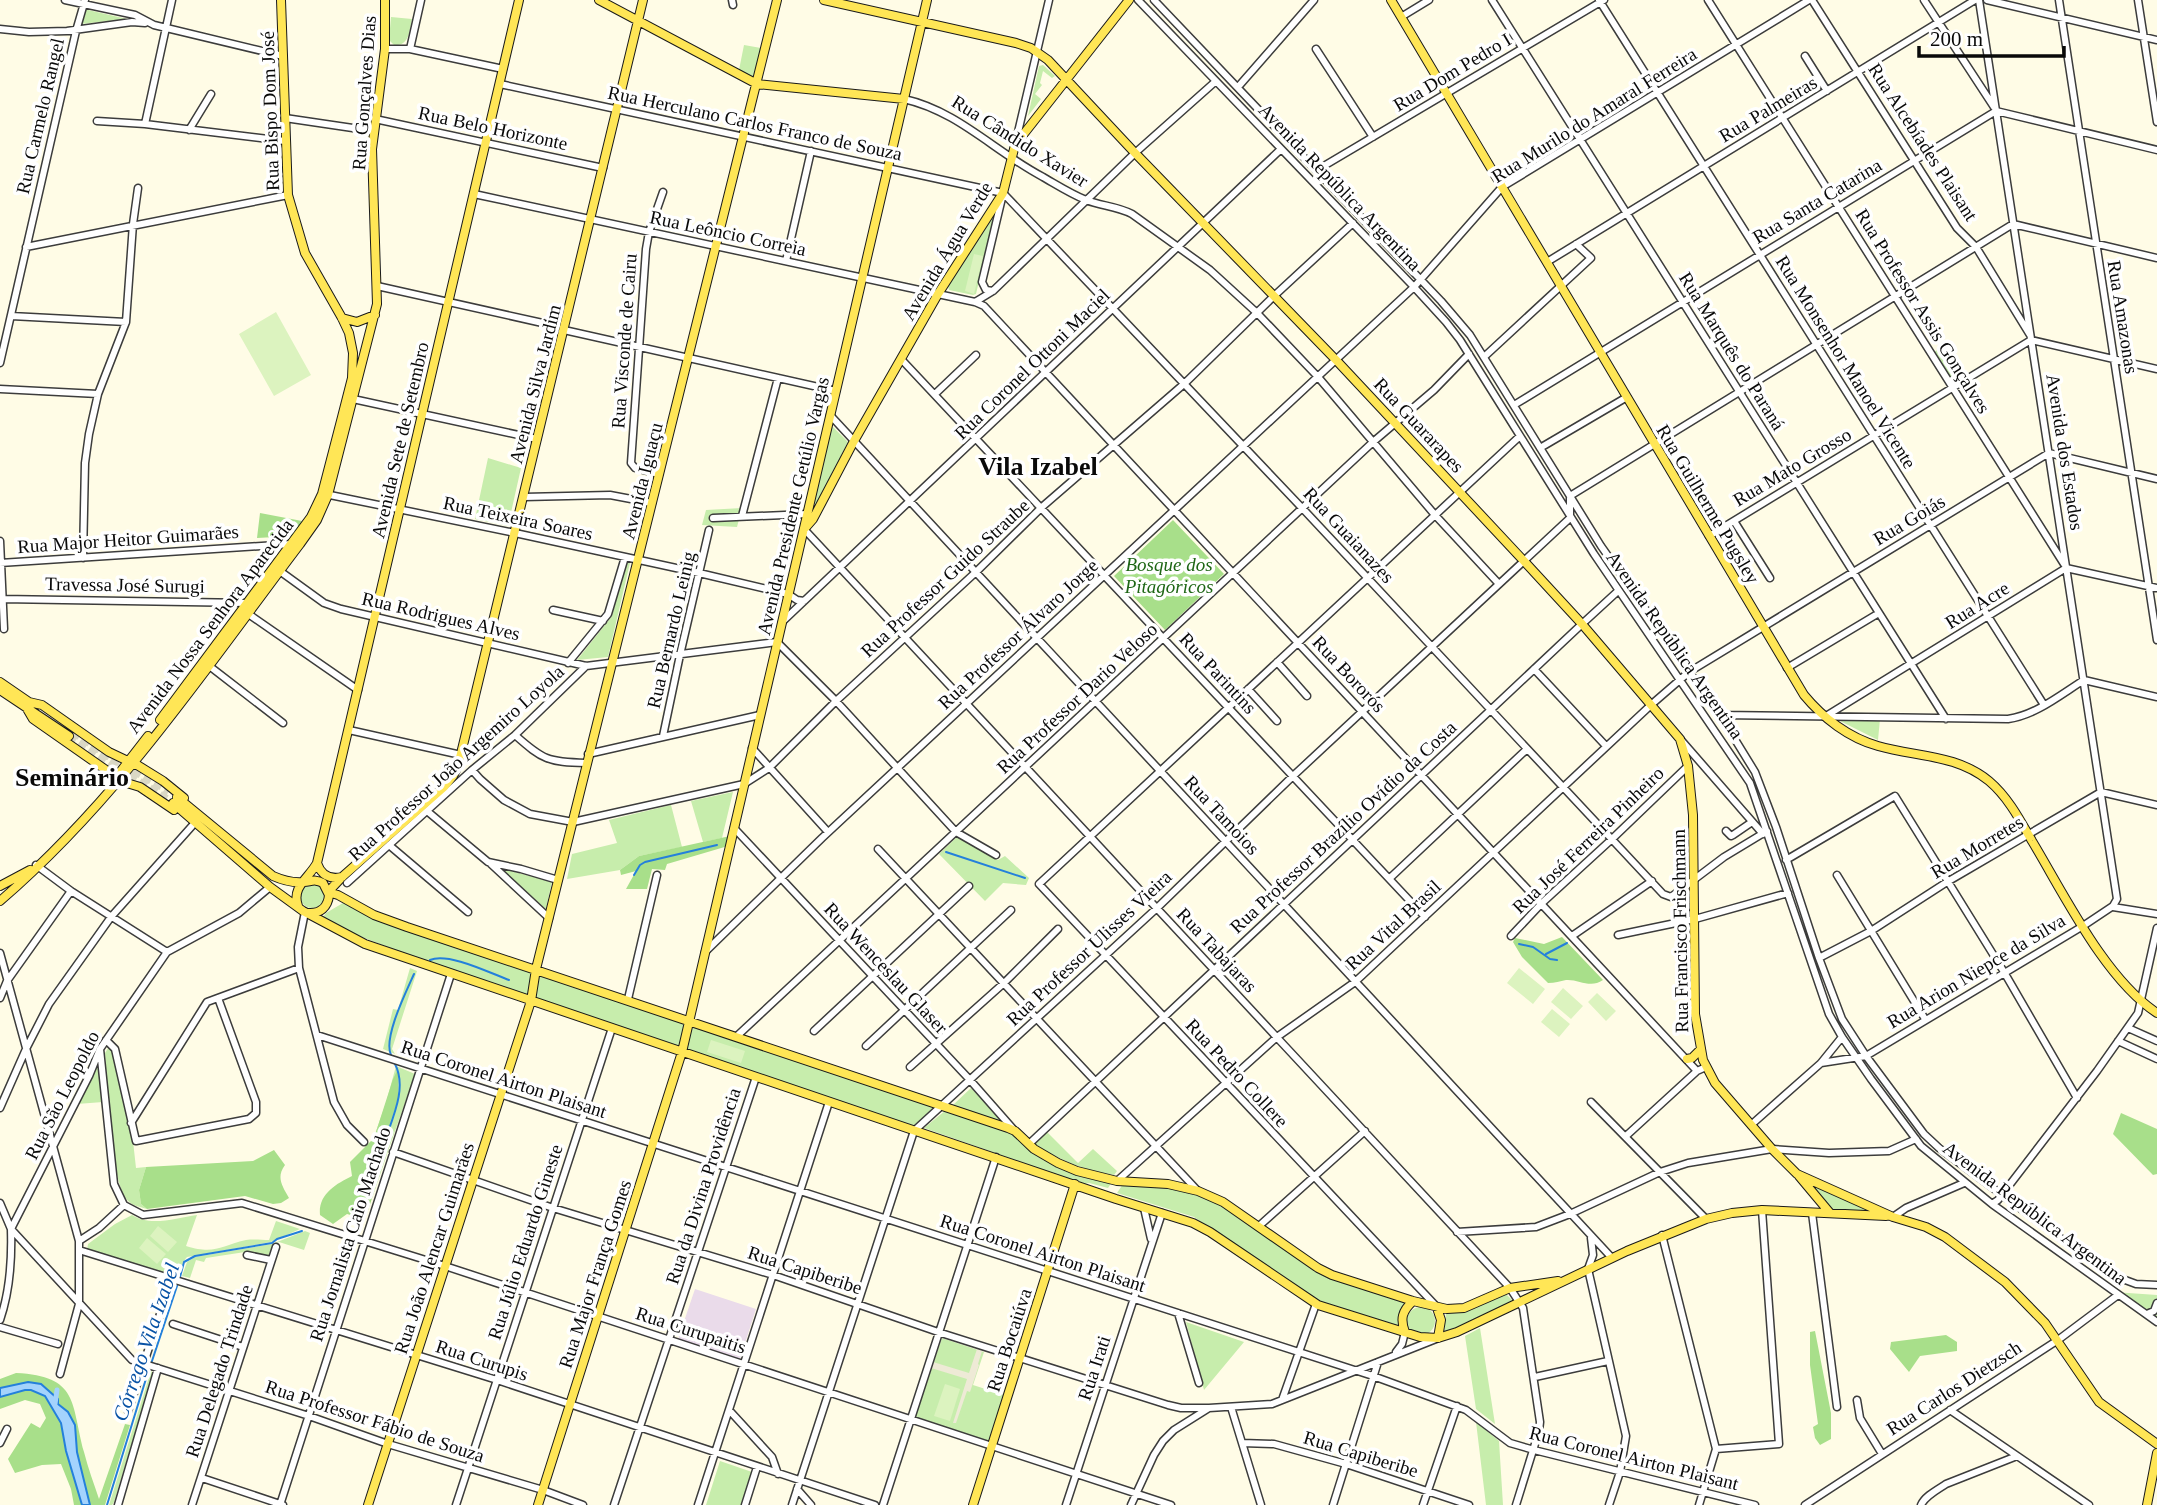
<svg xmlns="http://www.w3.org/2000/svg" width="2157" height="1505" font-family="'Times New Roman',serif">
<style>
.industrial{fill:#eadbea}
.green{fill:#c7edac}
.forest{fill:#a8df8a}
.pitch{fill:#dcf3bf}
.plaza{fill:#eeead6}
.water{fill:#a4d3fd;stroke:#2480db;stroke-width:2}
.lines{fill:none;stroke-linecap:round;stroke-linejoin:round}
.stream{stroke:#2480db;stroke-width:2}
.canal{stroke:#a4d3fd;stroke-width:5}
.major-tunnel{stroke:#dad8c5;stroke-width:8;stroke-dasharray:8 4;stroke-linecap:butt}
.minor-casing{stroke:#3c3c3c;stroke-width:9}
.major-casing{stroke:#1a1a1a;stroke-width:10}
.minor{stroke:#fff;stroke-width:6}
.major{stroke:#ffe656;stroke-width:8}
.labels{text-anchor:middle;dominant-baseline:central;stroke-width:7;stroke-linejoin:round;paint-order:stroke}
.street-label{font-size:19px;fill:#090909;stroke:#fff}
.park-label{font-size:19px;font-style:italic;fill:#1e6615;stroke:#fff}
.water-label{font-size:21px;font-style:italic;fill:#0852a5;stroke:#fff}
.district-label{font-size:26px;font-weight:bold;fill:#090909;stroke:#fff}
</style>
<rect width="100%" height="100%" fill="#fffce6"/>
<path class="industrial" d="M695 1289 756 1309 740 1359 678 1339Z"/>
<path class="green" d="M84 9 127 19 81 24Z
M391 17 412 19C409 31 410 46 394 45L389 40Z
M744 45 761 48 753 77 739 70Z
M1043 65 1055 76 1052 78 1043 71 1040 83 1042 85 1035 94 1041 99 1028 116 1039 66Z
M994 216 976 294 973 295 949 290 948 286Z
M1944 346 1961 374 1951 380 1934 352Z
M832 426 848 442 816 504 813 503Z
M488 458 521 468 508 526 475 519Z
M742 508 737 527 702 525 706 510Z
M625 563H630L608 657 577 660 612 616Z
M1880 719 1878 740 1840 721Z
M733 792 722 838 703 842 691 801Z
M671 805 682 847 639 856 620 870 567 879 572 854 617 843 609 820Z
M959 835 998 860 1005 856 1029 878 1026 885 1003 883 985 901 939 854Z
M500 868 552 882 546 909Z
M300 896a12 12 0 1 1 24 0a12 12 0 1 1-24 0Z
M343 903 360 912 940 1105 913 1126 856 1108 398 951 349 932 323 917 326 913Z
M410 968 417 971 392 1049 395 1054 383 1049 393 1009 398 1010Z
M110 1045 113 1049 133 1141 136 1168 146 1167 139 1190 141 1204 147 1209C140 1207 133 1206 127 1200 111 1182 107 1081 105 1053Z
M99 1062 103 1102 77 1104Z
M396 1066 415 1074 386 1157 369 1151 386 1103Z
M971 1088 1005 1123 953 1105Z
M946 1110 1014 1133 1033 1150 1112 1182 1108 1188 1089 1183 1084 1184 924 1128Z
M1047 1132 1078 1163 1093 1149 1117 1171 1114 1175C1080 1169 1063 1161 1034 1144Z
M1805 1179 1868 1204 1865 1211 1832 1209Z
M1123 1184 1186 1190 1213 1200 1262 1230 1324 1275 1407 1303 1400 1328 1321 1304 1308 1297 1194 1217 1117 1193Z
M132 1215C150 1227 176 1218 197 1215L186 1246C215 1255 220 1246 246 1240 254 1239 262 1240 269 1240L276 1221 300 1229 271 1242 187 1257 183 1262 179 1275 176 1274 175 1276 87 1250 88 1244 115 1224Z
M305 1231 310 1233 304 1250 279 1242 272 1246 268 1257 245 1252 206 1258 204 1262 196 1260 190 1278 182 1276 187 1262 195 1257 272 1244Z
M2114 1292 2157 1295V1322Z
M1506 1294 1512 1300 1511 1303 1454 1330 1444 1333 1446 1313 1460 1312Z
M1407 1321a14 14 0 1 1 28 0a14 14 0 1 1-28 0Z
M1186 1322 1244 1342 1204 1390Z
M1480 1328 1495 1424 1476 1409 1465 1336Z
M942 1338 984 1352 973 1385 1004 1395 988 1442 915 1418Z
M151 1371 153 1373 114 1502 112 1505H109Z
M1476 1422 1499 1441 1503 1505H1486Z
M720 1461 752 1472 741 1505H706Z"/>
<path class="forest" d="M260 513 302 521 293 536 257 538Z
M1173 520 1224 574 1165 630 1114 576Z
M730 836 728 846 667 864 665 870 652 869 647 889H626L636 871 621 875 620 870 639 856Z
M1562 937 1603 980C1590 989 1579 979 1566 980 1560 981 1555 983 1548 983L1522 957 1513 942 1515 938 1544 944Z
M398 1069V1100L379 1154 386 1157 365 1219 347 1214 333 1224 320 1215C318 1194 336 1184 352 1176L350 1162 374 1138 393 1079Z
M2121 1113 2157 1129V1174L2153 1175 2113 1134Z
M274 1150 285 1165C276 1177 282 1186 289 1198L281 1203 273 1204 245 1196 147 1209 141 1204 139 1190 146 1167 253 1161Z
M1815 1331 1831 1413V1439L1820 1445 1815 1438 1813 1427 1818 1424 1810 1365V1332Z
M1946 1335 1957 1342V1351L1920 1356 1909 1372 1890 1349 1891 1342Z
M16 1373C79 1376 71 1403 84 1452 88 1468 94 1484 99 1499L125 1424 130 1425 105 1505H90L77 1452 74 1425 68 1412 58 1404V1399L41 1384 28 1382 0 1388V1379Z
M25 1390H31L45 1396 61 1423 66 1451 82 1505H74L71 1489 61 1464 42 1465 15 1473 8 1459 31 1423 40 1428 46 1418 40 1404 25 1400 0 1409V1397Z"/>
<path class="pitch" d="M974 254 983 256 974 294 965 291Z
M276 312 311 375 274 396 239 334Z
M1519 968 1545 989 1533 1004 1507 983Z
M1563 988 1583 1006 1571 1019 1551 1002Z
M1597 993 1616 1011 1606 1021 1588 1002Z
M1552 1009 1570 1024 1559 1037 1541 1022Z
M711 1040 745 1051 741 1063 707 1052Z
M158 1226 177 1242 168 1252 150 1236Z
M147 1238 166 1254 157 1264 139 1248Z
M945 1384 960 1389 950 1421 934 1416Z"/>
<path class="plaza" d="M977 1349 982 1351 978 1364 979 1365 970 1392 967 1391 956 1423H953L967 1379 931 1368 933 1362 969 1373Z"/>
<path class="water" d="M28 1382 41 1384 58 1399V1404L68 1412 75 1425 77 1452 90 1505H82L66 1451 61 1423 45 1396 31 1390H25L0 1397V1388Z"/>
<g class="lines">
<path class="stream" d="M946 852 1025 878
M634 875 640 865 645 862 717 845
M1519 944 1533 947 1550 959 1557 960
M1546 954 1567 943
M430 960C448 952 490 973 509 980
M391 1055C383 1038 406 992 414 974
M383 1146C391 1121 408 1089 395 1064
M180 1277 184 1262 195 1256 272 1243 277 1239 302 1231
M151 1364 178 1283
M107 1505 149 1369"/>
<path class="canal" d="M55 1404 57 1390"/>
<path class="major-tunnel" d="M73 732 107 755 169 791
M69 736 173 803"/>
<g class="minor-casing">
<path id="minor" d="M65 0 135 15 154 25 283 56
M732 0 733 5
M1138 0 1414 287 1446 322 1460 340 1594 554 1750 783 1829 1014 1842 1037 1871 1079 1921 1146 1992 1204 2157 1322
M1154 0 1441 301 1470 335 1601 546 1720 715 1755 772 1776 827 1819 958 1842 1019 1866 1056 1924 1134 1939 1148 2109 1274 2136 1284 2157 1285
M1492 0 1946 719
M1599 0 2044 705
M1708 0 2064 564
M1812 0 1957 228 1976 247 2030 335
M1924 0 1994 107
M1987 0 2157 40
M2059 0 2157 640
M2138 0 2157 122
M1401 17 1429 0
M0 29 29 32 67 31 132 22 145 23
M385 49H410L503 69
M410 49 421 0
M1316 49 1373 137
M1805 56 1827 91
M500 84 1003 193
M1238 87 1314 0
M904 99C958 111 995 152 1043 177 1057 185 1071 194 1086 200 1101 206 1117 206 1132 214L1210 270 1257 313 1318 377 1435 515 1499 584
M285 118 373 131
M375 119 603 168
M97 121 145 124 285 141
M145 124 172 0
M189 130 211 94
M1015 145 1049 0
M1317 170 1604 0
M1003 193 1303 509 1663 894 1671 897 1724 857 1767 831
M474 194 975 302 984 306 1697 1071
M26 247 288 195
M786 261 811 151
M1547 262 1975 0
M377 286 547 324
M993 291 986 290 982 282 1002 198
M975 302 993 291 1135 153 1216 81
M11 316 126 322
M564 330 836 391
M1484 357 1591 258 1576 244
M901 359 1425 917
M0 363 76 31 85 0
M0 389 98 394
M935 394 976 355
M353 399 537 439
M1514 405 1996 111 2157 150
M830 415 1612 1258
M1540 448 1627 397
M659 474 635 468 631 463 646 249 649 232 663 192
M325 494 515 533 699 573 788 594 797 600 804 601
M1570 496 2013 224 2157 258
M524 497 610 495 652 503
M742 516 778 378
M713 518 807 514
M1734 521 1770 578
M804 529 1510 1288 1523 1308 1540 1422 1539 1431 1516 1505
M1709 536 2031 340 2157 369
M0 541 4 629
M83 558 85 463 89 434 98 394 126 322 133 224 138 188
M0 563 291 544
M277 569 324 603 341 609 586 666 777 642 836 701 956 832 996 855
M2 599 248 603
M553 610 603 621
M247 613 358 690
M782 622 1281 149
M1277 662 1307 696
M568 663 608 614 625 557
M208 665 283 723
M1787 668 1879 613
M1534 669 1606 746
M1248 689 1277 721
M1720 715 2008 719C2036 715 2060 695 2084 680L2157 697
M1826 716 2066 568 2157 588
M349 730 461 755
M515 735C543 760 548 762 586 763
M663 736 680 655 709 530
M1681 740 1763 834
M752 748 828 832
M588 754 760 715
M472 770 480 779 504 800 530 814 573 822 744 784 769 768 836 701 976 572 1042 507 1184 384 1274 296 1353 223
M427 811 488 862 521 869 558 880
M734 828 970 1080 1014 1130
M1726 831 1731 836 1733 835 1752 822
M389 845 468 912
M878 849 1197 1190
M1786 860 1895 796 2004 972 2077 1098
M491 864 549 918
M36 865 71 891 167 952
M1837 875 1925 1019
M1390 878 1527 749
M347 883 472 770 515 735 586 666
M2113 907 2157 914
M305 912 298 947 299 968 334 1102 347 1125 364 1142
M1618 935 1695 919 1788 893
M1511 936 1542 903 1612 839 1688 766
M1572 936 1652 881
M705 952 822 838 1414 287 1502 187 1809 0
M0 953 79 1241V1304L60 1374
M1819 958 1871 931 1947 882 2101 792 2157 805
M0 998 7 981 71 891
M628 999 657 875
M2128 1028 2157 1041
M814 1031 969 886
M317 1035 1373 1376 1466 1410 1510 1443 1534 1450 1755 1505
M737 1036 1373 442 1434 390 1469 354
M106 1040 115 1049 136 1141 249 1119 256 1113V1102L218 998
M2118 1041 2157 1059
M866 1046 1011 910
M100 1049 114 1184 124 1205 143 1215 242 1203 445 1266 1171 1505
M1821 1063 1866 1056 2083 926 2113 906 2117 899 1979 0
M910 1067 1004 983 1058 929
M1591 1102 1706 1219
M0 1108 26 1049 49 1004 111 917 192 826
M131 1123 207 1002 299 968
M1751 1125 1821 1063 1842 1037
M1626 1136 1697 1071 1706 1067
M1029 1144 1582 624 1618 591
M393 1152 553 1208 773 1275 941 1333 1168 1405 1181 1408H1209
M1117 1181 1277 1037 1355 982 1652 704 1689 672 2049 453 2157 479
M0 1203 11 1229 132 1360 309 1416 388 1444 543 1490 583 1505
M1992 1204 1998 1200 2097 1071 2138 1013 2157 928
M1144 1208 1151 1239
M1812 1213 1837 1407
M1893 1217 1906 1208 1964 1183
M1259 1226 1365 1131
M1457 1232 1536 1227 1570 1214 1660 1172 1688 1163 1772 1149 1829 1153 1889 1151 1916 1139
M1662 1235 1716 1449 1699 1505
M1591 1238 1593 1255 1588 1269 1626 1436 1620 1472 1609 1505
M79 1241 99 1228 124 1205
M79 1250 497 1380 875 1505
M247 1255 271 1260
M1436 1306 1039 884 1520 436
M1178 1313 1199 1383
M2147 1314 2154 1311 2157 1303
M0 1320C10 1291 12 1260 11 1229L89 1076 100 1049 167 952 239 913 270 887
M173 1324 243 1347
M0 1327 58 1344
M1396 1352 1402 1344 1405 1332
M1535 1377 1608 1361
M1282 1400 1316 1304
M1857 1400 1860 1418 1882 1454
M1231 1407 1261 1505
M729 1410 772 1457 778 1474
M1950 1410 2089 1505
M128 1411 172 1278
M0 1443 7 1429
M1242 1443 1274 1444 1346 1464 1469 1505
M1716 1449 1779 1444 1762 1210
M202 1478 283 1505
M797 1489 811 1505
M118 1505 158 1368
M192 1505 276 1247
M280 1505 451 974
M456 1505 612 1028
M614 1505 756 1077
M698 1505 829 1102
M745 1505 757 1467
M792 1505 914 1131 1157 908 1293 776 1570 518V498
M883 1505 996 1157
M1066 1505 1162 1213
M1131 1505 1154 1455 1163 1441 1174 1430 1209 1408 1272 1404 1436 1339
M1333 1505 1378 1362
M1423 1505 1457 1406
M1805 1505 2058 1340 2118 1295
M1921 1505C1925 1496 1937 1490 1946 1484L2017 1456"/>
</g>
<g class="major-casing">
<path id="major" d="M599 0 757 84 904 99
M824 0 1016 43 1031 48 1048 60 1135 153 1336 360 1523 560 1582 624 1680 739 1688 766 1693 815 1695 1014 1703 1060 1715 1083 1772 1149 1797 1174 1893 1217 1926 1227 1945 1237 2005 1282 2045 1323 2099 1402 2157 1444
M1391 0 1804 695C1823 718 1849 738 1878 746 1916 757 1956 754 1989 781 2008 797 2020 820 2032 841 2064 894 2105 979 2157 1013
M342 318 357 322 375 315
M806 527 813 519 854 441 938 294 1003 193 1015 145 1129 0
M0 682 32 704
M0 690 69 736
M29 702 42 705 109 752 128 761
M26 707 33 719 116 777
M160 720 311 517 322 494 342 417 352 378 353 353 349 333 342 318 305 253 288 195 281 0
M134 763 163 781 184 798
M117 776 148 736
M120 781 140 787 174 810
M177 797 273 876C282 880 294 883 304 882 313 881 315 879 323 883L329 895C328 907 320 914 308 913
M173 803 270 887 303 911 365 944 1116 1199 1193 1223 1210 1232 1318 1305 1420 1337 1438 1338 1457 1332 1627 1251 1706 1219 1732 1213 1762 1210 1886 1216
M317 863C321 875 330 880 342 877
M0 886 30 870
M328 892 338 895 374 915 407 927 1008 1128 1015 1131 1034 1149 1058 1163 1077 1171 1117 1181 1168 1184 1198 1191 1223 1202 1318 1268 1332 1275 1413 1301 1447 1309 1464 1308 1510 1288 1558 1281
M328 892 342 877 444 787 453 776 458 766 643 0
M0 901C119 799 206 668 300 544L317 520 328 495 377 304 372 149 385 49V0
M298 906C291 887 309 878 317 863L519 0
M1687 1059 1692 1058 1700 1050
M1799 1176 1830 1213
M1437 1308 1441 1320 1438 1338
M1405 1332C1400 1319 1402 1311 1413 1301
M368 1505 531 1001 536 969 777 0
M538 1505 682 1052 927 0
M973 1505 1075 1184
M2147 1505 2157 1453"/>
</g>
<use href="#minor" class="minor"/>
<use href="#major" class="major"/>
</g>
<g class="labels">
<g class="street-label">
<text transform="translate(1452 72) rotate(-31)">Rua Dom Pedro I</text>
<text transform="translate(364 93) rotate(-86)">Rua Gonçalves Dias</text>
<text transform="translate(1768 109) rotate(-31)">Rua Palmeiras</text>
<text transform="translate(270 111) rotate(-92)">Rua Bispo Dom José</text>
<text transform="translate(1594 115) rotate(-32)">Rua Murilo do Amaral Ferreira</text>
<text transform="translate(40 116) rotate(-77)">Rua Carmelo Rangel</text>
<text transform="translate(755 123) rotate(12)">Rua Herculano Carlos Franco de Souza</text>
<text transform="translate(493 128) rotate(12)">Rua Belo Horizonte</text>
<text transform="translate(1020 141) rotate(32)">Rua Cândido Xavier</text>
<text transform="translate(1923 142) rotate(57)">Rua Alcebíades Plaisant</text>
<text transform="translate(1340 187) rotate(46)">Avenida República Argentina</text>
<text transform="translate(1817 201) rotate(-31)">Rua Santa Catarina</text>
<text transform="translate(728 233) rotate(12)">Rua Leôncio Correia</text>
<text transform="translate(947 251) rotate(-59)">Avenida Água Verde</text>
<text transform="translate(1923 311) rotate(58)">Rua Professor Assis Gonçalves</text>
<text transform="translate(2123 317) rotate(81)">Rua Amazonas</text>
<text transform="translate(624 341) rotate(-86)">Rua Visconde de Cairu</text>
<text transform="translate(1732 351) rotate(58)">Rua Marquês do Paraná</text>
<text transform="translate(1846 362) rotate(58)">Rua Monsenhor Manoel Vicente</text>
<text transform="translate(1032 364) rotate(-44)">Rua Coronel Ottoni Maciel</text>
<text transform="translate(535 384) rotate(-76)">Avenida Silva Jardim</text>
<text transform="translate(1419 425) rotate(47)">Rua Guararapes</text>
<text transform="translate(400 440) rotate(-77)">Avenida Sete de Setembro</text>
<text transform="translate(2065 452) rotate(81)">Avenida dos Estados</text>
<text transform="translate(1792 467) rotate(-31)">Rua Mato Grosso</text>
<text transform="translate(642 481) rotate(-76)">Avenida Iguaçu</text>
<text transform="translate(1708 504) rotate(59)">Rua Guilherme Pugsley</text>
<text transform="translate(793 506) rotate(-77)">Avenida Presidente Getúlio Vargas</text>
<text transform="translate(518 518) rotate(12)">Rua Teixeira Soares</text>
<text transform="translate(1909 520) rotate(-31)">Rua Goiás</text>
<text transform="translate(1349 535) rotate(47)">Rua Guaianazes</text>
<text transform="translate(128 539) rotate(-4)">Rua Major Heitor Guimarães</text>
<text transform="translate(945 578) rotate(-43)">Rua Professor Guido Straube</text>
<text transform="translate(125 585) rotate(1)">Travessa José Surugi</text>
<text transform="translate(1977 605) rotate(-32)">Rua Acre</text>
<text transform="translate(441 616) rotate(13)">Rua Rodrigues Alves</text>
<text transform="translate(210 626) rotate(-53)">Avenida Nossa Senhora Aparecida</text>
<text transform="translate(671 630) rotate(-77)">Rua Bernardo Leinig</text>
<text transform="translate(1018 634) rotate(-43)">Rua Professor Álvaro Jorge</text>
<text transform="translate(1675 645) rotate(55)">Avenida República Argentina</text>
<text transform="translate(1218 673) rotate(47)">Rua Parintins</text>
<text transform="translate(1349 674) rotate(47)">Rua Bororós</text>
<text transform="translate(1077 698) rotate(-43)">Rua Professor Dario Veloso</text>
<text transform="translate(456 763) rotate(-42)">Rua Professor João Argemiro Loyola</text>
<text transform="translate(1222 815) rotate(47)">Rua Tamoios</text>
<text transform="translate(1343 827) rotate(-43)">Rua Professor Brazílio Ovídio da Costa</text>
<text transform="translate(1588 840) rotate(-44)">Rua José Ferreira Pinheiro</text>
<text transform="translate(1977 847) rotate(-31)">Rua Morretes</text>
<text transform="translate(1393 925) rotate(-43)">Rua Vital Brasil</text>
<text transform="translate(1680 931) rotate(-91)">Rua Francisco Frischmann</text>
<text transform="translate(1089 948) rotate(-43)">Rua Professor Ulisses Vieira</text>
<text transform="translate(1217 950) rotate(47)">Rua Tabajaras</text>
<text transform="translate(886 968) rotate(47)">Rua Wenceslau Glaser</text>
<text transform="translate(1976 971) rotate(-31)">Rua Arion Niepce da Silva</text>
<text transform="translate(1237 1073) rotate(47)">Rua Pedro Collere</text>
<text transform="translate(504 1079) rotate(18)">Rua Coronel Airton Plaisant</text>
<text transform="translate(62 1095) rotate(-63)">Rua São Leopoldo</text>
<text transform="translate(703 1186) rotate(-72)">Rua da Divina Providência</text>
<text transform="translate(2035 1213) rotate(37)">Avenida República Argentina</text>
<text transform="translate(350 1234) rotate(-72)">Rua Jornalista Caio Machado</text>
<text transform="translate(525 1242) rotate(-72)">Rua Júlio Eduardo Gineste</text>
<text transform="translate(434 1248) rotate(-72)">Rua João Alencar Guimarães</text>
<text transform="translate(1043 1253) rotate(18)">Rua Coronel Airton Plaisant</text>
<text transform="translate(805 1270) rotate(18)">Rua Capiberibe</text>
<text transform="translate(595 1274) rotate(-72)">Rua Major França Gomes</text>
<text transform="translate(691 1330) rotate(18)">Rua Curupaitis</text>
<text transform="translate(1009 1340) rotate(-72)">Rua Bocaiúva</text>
<text transform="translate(482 1360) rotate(18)">Rua Curupis</text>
<text transform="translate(1094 1368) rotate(-72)">Rua Irati</text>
<text transform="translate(219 1371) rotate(-72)">Rua Delegado Trindade</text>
<text transform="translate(1954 1388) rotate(-33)">Rua Carlos Dietzsch</text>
<text transform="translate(375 1421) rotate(18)">Rua Professor Fábio de Souza</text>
<text transform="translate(1361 1454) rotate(17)">Rua Capiberibe</text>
<text transform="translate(1634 1458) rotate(14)">Rua Coronel Airton Plaisant</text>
</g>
<g class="park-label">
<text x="1169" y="564">Bosque dos<tspan x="1169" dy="22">Pitagóricos</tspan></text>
</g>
<g class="water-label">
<text transform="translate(146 1342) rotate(-71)">Córrego Vila Izabel</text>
</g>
<g class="district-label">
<text x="1038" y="466">Vila Izabel</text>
<text x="72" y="777">Seminário</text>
</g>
</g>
<path d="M1919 46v10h145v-10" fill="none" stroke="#090909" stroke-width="3.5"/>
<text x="1930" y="46" font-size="21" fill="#090909" stroke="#ffffff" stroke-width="5" paint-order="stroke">200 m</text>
</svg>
